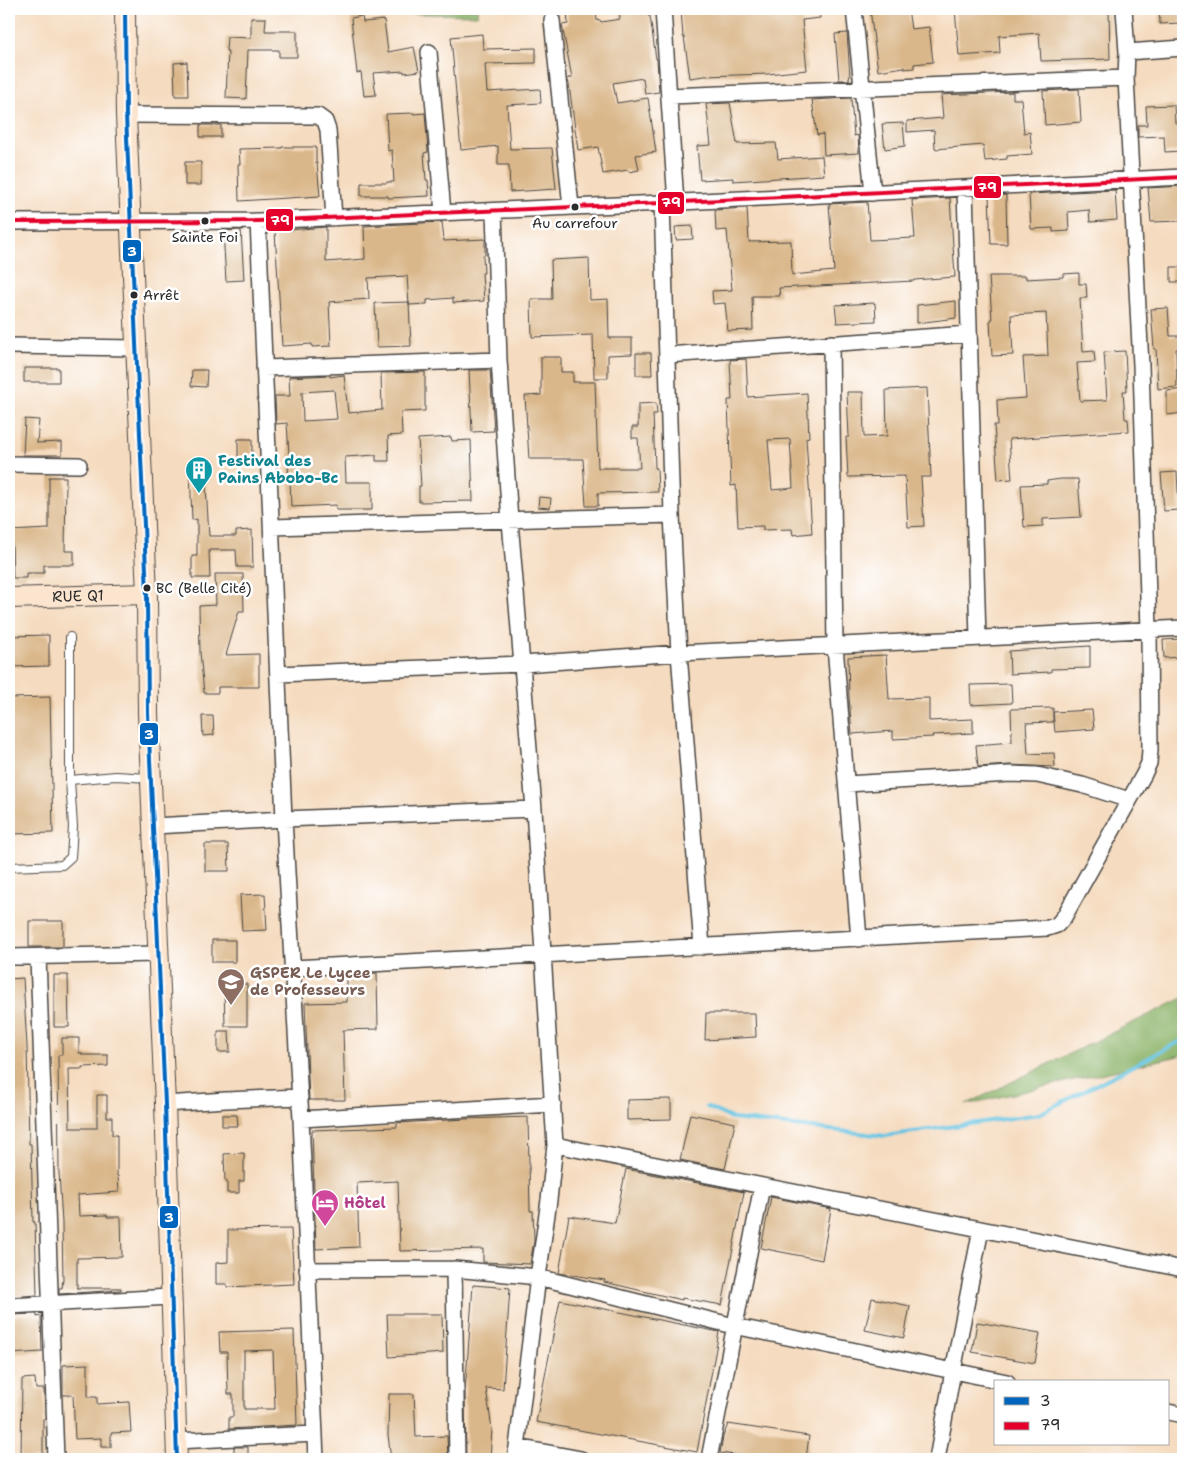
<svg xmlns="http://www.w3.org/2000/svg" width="1192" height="1468" font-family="'Shantell Sans',sans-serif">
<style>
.forest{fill:#8cb369;stroke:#5c6f4a}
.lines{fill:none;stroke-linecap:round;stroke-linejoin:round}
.stream{stroke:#65c5e3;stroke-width:4}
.building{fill:#dab78a;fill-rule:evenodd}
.lane-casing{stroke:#494541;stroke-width:10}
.street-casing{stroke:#494541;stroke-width:18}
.secondary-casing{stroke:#494541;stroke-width:22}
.lane{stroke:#fff;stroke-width:8}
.street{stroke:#fff;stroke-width:15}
.secondary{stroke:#fce5cf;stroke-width:20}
.bus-1-casing{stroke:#fff;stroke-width:8}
.bus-2-casing{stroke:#fff;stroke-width:8}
.bus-1{stroke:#0065bd;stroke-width:4}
.bus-2{stroke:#e4002b;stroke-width:4}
.bus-dot{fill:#2b2b2b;stroke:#fff;stroke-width:2}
.labels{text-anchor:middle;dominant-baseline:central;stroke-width:5;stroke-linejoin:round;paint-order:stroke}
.bus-label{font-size:14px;fill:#2b2b2b;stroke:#fff}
.culture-label{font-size:15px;font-weight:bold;fill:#0d838f;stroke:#fff;text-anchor:start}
.street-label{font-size:15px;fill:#2b2b2b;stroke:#fff}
.education-label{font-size:15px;font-weight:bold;fill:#785e54;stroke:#fff;text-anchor:start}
.hotel-label{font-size:15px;font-weight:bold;fill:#b23c85;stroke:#fff;text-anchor:start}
.line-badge{stroke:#fff;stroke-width:2}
.badge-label{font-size:14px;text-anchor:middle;font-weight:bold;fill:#fff}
</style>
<rect width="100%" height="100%" fill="#fff"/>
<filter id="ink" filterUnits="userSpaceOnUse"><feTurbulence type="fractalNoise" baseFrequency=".02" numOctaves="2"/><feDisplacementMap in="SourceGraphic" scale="10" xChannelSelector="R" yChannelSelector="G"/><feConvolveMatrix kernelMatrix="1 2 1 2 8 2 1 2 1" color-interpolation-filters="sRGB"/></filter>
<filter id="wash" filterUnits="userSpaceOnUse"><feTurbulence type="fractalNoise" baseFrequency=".0096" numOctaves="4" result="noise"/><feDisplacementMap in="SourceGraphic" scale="20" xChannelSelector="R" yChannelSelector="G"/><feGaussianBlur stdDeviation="1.12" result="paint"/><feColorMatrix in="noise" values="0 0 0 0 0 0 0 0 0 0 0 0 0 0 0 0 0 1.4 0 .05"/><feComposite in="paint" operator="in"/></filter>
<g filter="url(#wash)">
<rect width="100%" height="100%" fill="#f5dbbf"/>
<path class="forest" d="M300 9H478L477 15 300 12Z
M1183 998V1055L965 1105Z"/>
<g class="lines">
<path class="stream" d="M707 1107 733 1119 885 1136 1039 1114 1183 1040"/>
</g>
<g id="blocks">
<path class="building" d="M567 9H596L597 21 600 20 601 22 620 19 619 9H647L648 16H650L656 59H657L659 92 645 94 643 78 613 83 617 103 648 98 656 152 636 155 639 170 629 172 628 170 603 174 598 147 578 150 568 78H572L562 25 568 24Z
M681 9H819L820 18 802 20 807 70 768 74 704 76 690 78 684 37H683Z
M870 9H908L911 29 929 27 933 62 914 64V68L904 69V67L878 71Z
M955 9H1109L1110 59 1041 61 1039 33 999 36 1000 53 959 56Z
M1159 9H1180L1181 23 1160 24Z
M362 16 363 22 384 20 388 52 414 47 419 71 404 73V71L373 73 376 95 364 96 361 72 357 73 351 18Z
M251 18H266L265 31H297V57H279V50H248L246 99 226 98 228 51H226L227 37 251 38Z
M847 33 850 77H849V80H839L835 34Z
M482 34 483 49 536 48V63L485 64 487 92 540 89 541 103 507 105 510 149 552 148 556 189 510 192 509 165H498V146L461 150 451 37Z
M187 62 188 96H175L174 63Z
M1079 89 1081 122 1045 125 1043 91Z
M1013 92V99H1021L1024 133 1030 132 1032 154 1007 156V159L985 161 983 145 935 149 934 130 907 132V121L943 118 941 95Z
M851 98 854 136 858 135 859 153 824 155 823 134 817 135 812 100Z
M730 103 737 144 776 143 778 159 822 156 824 175 733 181V178L700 180 697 146 711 145 706 104Z
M1174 105 1175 123H1179L1181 151 1165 152 1164 136 1138 137V125H1147L1146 106Z
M414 113V114L425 113 428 152 424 153 426 180H428L429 196 388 198V196H361V183H387V182H394L392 150 388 151 386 114Z
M903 123 905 146 885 149 882 124Z
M200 125H221V137H200Z
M282 147H316V163H317L320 196 239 201 238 164H240L239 149 282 148Z
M185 162H201V185H185Z
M1183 186V221L1151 222 1148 188Z
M1115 190 1117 220 1090 222 1089 210 1068 212 1069 231 1053 232V228L1031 229 1029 194Z
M1006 195 1007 244H991L989 196Z
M950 198 955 277 914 280V281L779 288 780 296H752L753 330 728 331 725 303 713 304 712 291 732 290 727 230 716 231 715 210 747 208 749 242 791 241 792 275 834 271 829 204 867 202 870 240 915 238 912 200Z
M442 222 444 241 485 239V255H483L484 273H482L484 301 453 303V298L427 300V304L409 305 407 276 368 278 369 299 329 302 331 346 312 347V344L282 346 275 231 326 227V262L365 259 364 226Z
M692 226 693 239 676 240 675 227Z
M241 230 244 280 226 281 223 231Z
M589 258 590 300 608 299 609 338H632V354L608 355V378H594L593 335 532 337 531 299H552L551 260Z
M1171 267H1183V282H1171Z
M1079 273V284H1086L1087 298H1080L1083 352 1094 351 1095 362 1077 363 1080 401 1107 400 1104 352 1125 351 1127 391H1123L1125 419H1128L1129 431 1009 439 1012 479 998 480 994 425H998L997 400 1026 398 1023 357 1048 356 1046 313 1011 315 1013 355 992 356 990 321 992 320 989 276H1026V279L1063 277V274Z
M956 301V318L917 323V305Z
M409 302 411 346 377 347 375 303Z
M875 303 876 321 837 323 835 305Z
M1168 308 1170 336H1183V349H1176L1177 387 1158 389 1156 349H1154L1151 309Z
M636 353H651L652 375H636Z
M541 357H561V372H573V382H595L598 468H640L638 438H632V427H638V404L656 403 657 414H653L655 468H657L658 492 598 493V506H586L583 459H529L525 396 541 395Z
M746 359 748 397 807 393 809 437 806 438 812 533 793 535 792 529 763 530V526L738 527 736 485 731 486 728 400H732L730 360ZM790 439 793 488 772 490 768 440Z
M24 368H59V382H24Z
M192 370H207L206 387 191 386Z
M469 370H490L494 431 472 432Z
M425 372V411L401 412 402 435 388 436 389 461H376V455L345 457 346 482H372V510H336V505L291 507 290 479H288L289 455 287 423 276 424 275 396H290L289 377 330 375V377L344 375 348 413 382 410 381 373ZM334 390 337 419 303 421 302 392Z
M927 388 931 477H921L924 526 908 527 905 476 848 477 846 437H849L847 392H863L864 437 887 436 886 390Z
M1183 389V413L1167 415V391Z
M25 419 39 420 37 443 62 442V455H23Z
M451 437 452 441 471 440 473 501 419 502V486H421L418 439Z
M238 439H252V460H238Z
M205 469 209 536H236V531L252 530 253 567H237L236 550H209L210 578H192V556H197V519L192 520 190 470Z
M1177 472 1179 510 1164 511 1161 473Z
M49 477H66L65 551H74V565H44V573H26V578H13L12 542H9V531L49 529Z
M1061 479H1078L1081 517 1043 519V526L1024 527 1021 485 1047 484V481Z
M539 497 551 498 550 508 538 507Z
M215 574H243L244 611H239L226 655 259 654V687H218V693H204L200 652 199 606 216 605Z
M49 635V666L9 667V636Z
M1183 639V657L1164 658 1163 640Z
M1090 646V668L1051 669V672L1010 674 1009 651Z
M886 655 889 699 929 698V721L973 719V733L932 735 933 737 893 739V731L852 734 849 697 848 657Z
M1011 684 1012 703 971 705 970 685Z
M50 697 53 833 9 834V698Z
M1053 708V722L1026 723 1028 754 1054 753 1055 767 1010 765 978 767 976 745 1012 742 1011 709Z
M1092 710 1094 729 1055 732 1053 712Z
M202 716H213L214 735 203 736Z
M205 844H228L229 871H205Z
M265 894 267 930 242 931 240 895Z
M29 921H63V947H29Z
M212 940H235V962H212Z
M377 973 378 1029 343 1030 345 1100H309L305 1003 347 1002V975Z
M54 975H68L69 1027H54Z
M23 978 27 1046 29 1144H31L33 1222H35L37 1295 9 1297V1140H10V1101L9 979Z
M247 984V1026H225L224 985Z
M706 1013H755L756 1037 705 1040Z
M218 1031H229L230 1052H218Z
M62 1038H79V1053H82V1055H108V1066L82 1067V1069H69L70 1128H97V1095H107V1117H112V1135H117V1176H118L119 1192 78 1195 79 1216 107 1215V1217H121L122 1257 77 1258V1288H121V1290L59 1294V1288H62L63 1280 62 1223 59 1172 58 1055H62Z
M671 1099V1119L627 1120V1100Z
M690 1114 735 1123 725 1169 680 1160Z
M222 1115H237L238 1126H222Z
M528 1117 530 1211H533L534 1241 530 1264 483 1262V1249L400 1251 398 1181 357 1183 359 1247 316 1249 312 1130 397 1127V1123L466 1119Z
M244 1153V1181H239V1193H227V1181H225L224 1154Z
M626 1169 744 1192 722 1305 682 1298V1300L604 1282 605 1280 559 1273 569 1216 615 1223Z
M771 1197 831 1209 822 1260 761 1248Z
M291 1229 294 1284 227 1287V1284H216V1263L228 1262V1230Z
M473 1285 510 1288 503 1389 486 1388 492 1429 490 1459H466L465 1393Z
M872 1298 910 1306 904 1338 865 1330Z
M560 1300 719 1332 697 1452 536 1422Z
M37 1314V1317L41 1316 42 1352 9 1354V1315Z
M387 1314H442L443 1353 389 1357Z
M977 1322 1040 1333 1035 1363 972 1352Z
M294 1330 297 1425 229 1429V1417H233V1394H228L227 1352H220L219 1332ZM273 1350 275 1409H244V1351Z
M88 1364V1397H97V1404L129 1402 131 1432 111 1433V1447H101V1438L75 1439 73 1395H63V1365Z
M35 1378 36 1389H44L45 1419H43V1459H21L22 1379Z
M389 1394H414L416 1437 447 1436 448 1459H391L388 1435Z
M728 1424 809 1436 806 1459H763L720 1453 723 1437Z
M234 1447H248V1459H234Z"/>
</g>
</g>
<g filter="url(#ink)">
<use href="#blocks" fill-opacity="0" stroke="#494541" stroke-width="1"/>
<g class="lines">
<g class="lane-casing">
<path id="lane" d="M70 637V780L116 776 149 778
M9 867 62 865 71 857 73 827 70 780"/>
</g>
<g class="street-casing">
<path id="street" d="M663 9 676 203
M854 9 873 193
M552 20 571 207
M429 52 443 213
M1127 52 1183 48
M670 96 1126 78
M126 115 318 116 325 121 328 130 334 218
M965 189 978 638
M662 203 672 515 679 653 702 947
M494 211 499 360 510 521 534 809 555 1145 549 1200 538 1277 517 1447 515 1459
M258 221 284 819 301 1119 316 1459
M9 222 258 221 662 203 1183 177
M831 343 835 646 859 939
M9 346 136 348
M667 355 969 334
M264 368 499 360
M9 464 79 465
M272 527 672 515
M278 674 523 664 679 653 1183 628
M847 784 1010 774 1037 775 1082 785 1129 800
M153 826 284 819 534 809
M9 957 158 954
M38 957 56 1459
M293 968 1048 928 1057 925 1064 917 1144 774 1149 763 1150 750 1149 630 1141 365 1126 78 1127 52 1124 9
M165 1104 226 1100 300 1097
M301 1119 553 1104
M555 1145 1183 1269
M454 1269 457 1459
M307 1270 454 1269 538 1277 734 1326 1007 1382
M9 1306 170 1297
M1168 1412 1183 1415
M176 1441 315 1434
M517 1447 581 1459
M709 1459 762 1186
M937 1459 953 1371 981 1229"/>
</g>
<g class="secondary-casing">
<g id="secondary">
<path d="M125 9 126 115 147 594 148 713 165 1104 177 1459"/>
<path id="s1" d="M9 598 147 594"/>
</g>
</g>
<use href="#lane" class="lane"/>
<use href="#street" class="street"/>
<use href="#secondary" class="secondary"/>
<g class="bus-1-casing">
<path id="bus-1" d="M125 9 126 115 147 594 148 713 165 1104 177 1459"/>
</g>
<g class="bus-2-casing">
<path id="bus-2" d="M9 222 258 221 662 203 1183 177"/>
</g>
<use href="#bus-1" class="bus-1"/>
<use href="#bus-2" class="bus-2"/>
</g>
</g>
<defs>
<g id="building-pin" transform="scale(1.4375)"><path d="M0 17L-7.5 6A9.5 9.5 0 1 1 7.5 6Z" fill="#0f9aa8" stroke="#fff"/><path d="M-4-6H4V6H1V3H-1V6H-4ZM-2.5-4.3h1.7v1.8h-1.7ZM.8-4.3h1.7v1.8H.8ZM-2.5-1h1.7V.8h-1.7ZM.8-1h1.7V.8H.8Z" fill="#fff"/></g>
<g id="school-pin" transform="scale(1.4375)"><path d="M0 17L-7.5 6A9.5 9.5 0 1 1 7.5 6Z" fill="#8d6e63" stroke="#fff"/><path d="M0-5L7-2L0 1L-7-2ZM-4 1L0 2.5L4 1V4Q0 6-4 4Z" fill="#fff"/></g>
<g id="hotel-pin" transform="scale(1.4375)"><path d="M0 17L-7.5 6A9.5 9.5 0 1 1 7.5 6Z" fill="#d1479c" stroke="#fff"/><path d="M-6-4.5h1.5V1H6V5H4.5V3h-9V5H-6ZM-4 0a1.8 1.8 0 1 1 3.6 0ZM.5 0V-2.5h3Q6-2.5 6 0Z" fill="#fff"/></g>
</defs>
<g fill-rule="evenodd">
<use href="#building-pin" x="199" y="470"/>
<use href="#school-pin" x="231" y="982"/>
<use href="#hotel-pin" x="325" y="1203"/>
</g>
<g class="bus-dot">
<circle cx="575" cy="207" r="4.5"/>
<circle cx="205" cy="221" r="4.5"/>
<circle cx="134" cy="295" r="4.5"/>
<circle cx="147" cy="588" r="4.5"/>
</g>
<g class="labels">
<g class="bus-label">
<text x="575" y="223">Au carrefour</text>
<text x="205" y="237">Sainte Foi</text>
<text x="143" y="295" text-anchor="start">Arrêt</text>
<text x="156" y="588" text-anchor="start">BC (Belle Cité)</text>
</g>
<g class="culture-label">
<text x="218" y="461">Festival des<tspan x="218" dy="17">Pains Abobo-Bc</tspan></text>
</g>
<g class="street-label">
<text stroke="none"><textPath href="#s1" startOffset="69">RUE Q1</textPath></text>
</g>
<g class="education-label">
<text x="250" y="973">GSPER Le Lycee<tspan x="250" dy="17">de Professeurs</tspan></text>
</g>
<g class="hotel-label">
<text x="344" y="1203">Hôtel</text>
</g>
</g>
<g class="line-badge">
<rect x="973" y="175" width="29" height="24" rx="5" fill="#e4002b"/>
<rect x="657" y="191" width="28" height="24" rx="5" fill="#e4002b"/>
<rect x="265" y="208" width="29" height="24" rx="5" fill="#e4002b"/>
<rect x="122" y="239" width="20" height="24" rx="5" fill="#0065bd"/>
<rect x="139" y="722" width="20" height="24" rx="5" fill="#0065bd"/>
<rect x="159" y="1205" width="20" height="24" rx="5" fill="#0065bd"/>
</g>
<g class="badge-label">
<text x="987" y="192">79</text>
<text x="671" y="207">79</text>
<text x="280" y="225">79</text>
<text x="132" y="256">3</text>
<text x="149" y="739">3</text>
<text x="169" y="1222">3</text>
</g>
<rect width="1192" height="1468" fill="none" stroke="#fff" stroke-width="30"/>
<rect x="994" y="1380" width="175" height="65" fill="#ffffff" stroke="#aaaaaa"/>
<rect x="1004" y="1397" width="25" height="8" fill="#0065bd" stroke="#aaaaaa"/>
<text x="1040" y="1406" font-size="15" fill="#2b2b2b">3</text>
<rect x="1004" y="1422" width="25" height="8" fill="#e4002b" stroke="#aaaaaa"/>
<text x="1040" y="1430" font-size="15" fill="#2b2b2b">79</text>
</svg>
